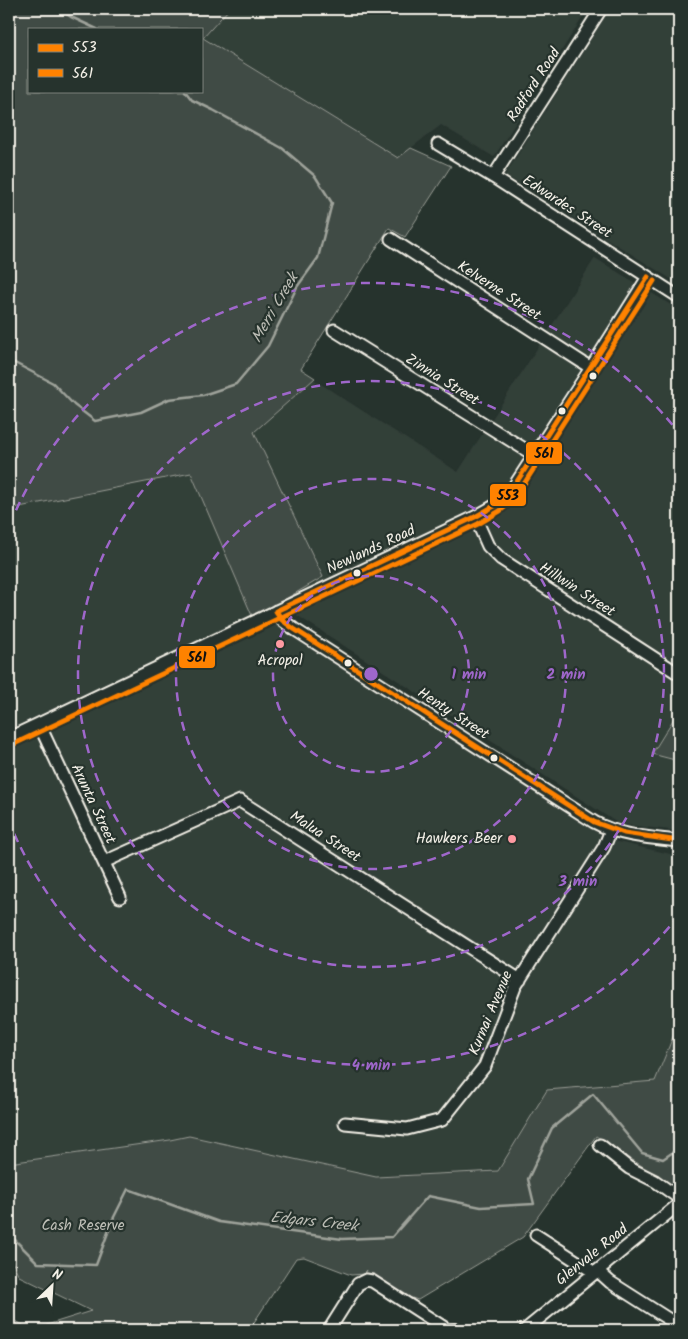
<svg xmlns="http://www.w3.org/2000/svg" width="688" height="1339" font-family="Kalam,sans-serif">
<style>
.built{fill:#333f39}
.green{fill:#414b45;stroke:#9a9e96;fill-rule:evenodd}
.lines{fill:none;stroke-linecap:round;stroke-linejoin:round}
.stream{stroke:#9fa39b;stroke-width:2.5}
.minor-casing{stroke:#f4f1e8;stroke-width:15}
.minor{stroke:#26332d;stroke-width:11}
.bus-1-casing{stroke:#26332d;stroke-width:9}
.bus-2-casing{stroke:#26332d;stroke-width:9}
.bus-1{stroke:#ff8200;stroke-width:5}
.bus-2{stroke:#ff8200;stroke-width:5}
.ring{fill:none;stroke:#9f67cb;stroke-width:2.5;stroke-dasharray:9 6}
.bus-dot{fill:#f4f1e8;stroke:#26332d;stroke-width:2}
.poi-dot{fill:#ff9aa2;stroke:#26332d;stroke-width:2}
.labels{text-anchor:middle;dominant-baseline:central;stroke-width:4.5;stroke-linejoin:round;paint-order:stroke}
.street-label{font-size:15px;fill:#f4f1e8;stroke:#26332d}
.poi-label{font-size:15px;fill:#f4f1e8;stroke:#26332d}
.park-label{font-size:15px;fill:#bebfb7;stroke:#26332d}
.water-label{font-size:16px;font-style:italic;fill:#bcbdb5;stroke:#26332d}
.centre{fill:#9f67cb;stroke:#26332d;stroke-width:2.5}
.ring-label{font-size:15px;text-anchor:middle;font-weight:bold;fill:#9f67cb;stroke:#26332d;stroke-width:4.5;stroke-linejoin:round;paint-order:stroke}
.line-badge{stroke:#26332d;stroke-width:2}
.pale-badge-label{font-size:14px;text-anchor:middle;font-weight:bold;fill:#111}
</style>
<rect width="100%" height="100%" fill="#26332d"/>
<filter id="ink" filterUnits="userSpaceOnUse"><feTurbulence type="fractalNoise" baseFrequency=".02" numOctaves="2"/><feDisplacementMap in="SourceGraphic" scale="10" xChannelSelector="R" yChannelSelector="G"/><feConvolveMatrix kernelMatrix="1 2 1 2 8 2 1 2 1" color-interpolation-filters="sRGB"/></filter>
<g filter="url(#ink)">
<path class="built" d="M229 9H588L494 157 441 125 398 158 203 38Z
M610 9H679V284L505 175Z
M595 258 679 310V710L652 754 679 761V831L619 824 278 603 323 576 254 432 313 379 458 472Z
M191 473 253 618 9 729V509Z
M281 623 609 840 679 856V1022L655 1081 547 1090 498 1171 376 1177 189 1136 170 1140 9 1163V751Z"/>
<path class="green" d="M9 9H229L203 38 398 158 411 148 451 166 405 237 389 228 301 369 315 378 254 432 323 577 253 618 191 473 9 509ZM29 29H201V91H29Z
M679 710V761L652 754Z
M679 1022V1178L674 1187 596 1136 523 1237 418 1300 361 1281 367 1270 364 1274 351 1275 304 1257 296 1258 249 1330H12L16 1321 31 1330 91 1311 19 1276 9 1255V1163L170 1140 189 1136 376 1177 498 1171 547 1090 655 1081Z"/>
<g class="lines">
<path class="stream" d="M59 9 71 17 97 29
M9 360 53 383 74 405 95 421 141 412 169 399 203 395 236 384 268 346 297 287 318 258 332 203 315 176 282 148 213 110 192 100 185 91
M9 1234 38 1263 96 1265 113 1219 128 1189 219 1222 342 1239 392 1237 428 1196 481 1207 534 1204 528 1179 552 1128 593 1094 642 1153 663 1159 679 1148"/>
<g class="minor-casing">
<path id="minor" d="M438 144 493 177 679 297
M493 177 601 9
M391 239 591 368
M334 330 534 455
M475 517 488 546 501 559 679 674
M276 611 282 620 294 629 594 822C619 836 650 838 679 841
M39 724 120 897
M9 738 475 517 496 505 509 494 591 368 648 277
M104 862 240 801 520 980
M345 1123 407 1129 442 1120 485 1066 515 987 604 847 611 830
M600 1145 629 1168 655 1181 679 1198
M536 1235 595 1273
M598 1271 610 1282 679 1326
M443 1328 458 1330
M329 1330 358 1284 366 1280 372 1281 448 1330
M525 1330 679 1204"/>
</g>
<use href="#minor" class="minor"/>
<g class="bus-1-casing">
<path id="bus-1" d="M276 611 475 517 496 505 509 494 648 277
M276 611 282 620 294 629 594 822 624 833 679 841"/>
</g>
<g class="bus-2-casing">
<path id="bus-2" d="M12 745 478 524 500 511 515 498 654 281"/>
</g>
<use href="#bus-1" class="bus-1"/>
<use href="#bus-2" class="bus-2"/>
</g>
</g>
<g class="ring">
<circle cx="371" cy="674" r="98"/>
<circle cx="371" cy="674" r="195"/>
<circle cx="371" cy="674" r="293"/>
<path d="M679 915A391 391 0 0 1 10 824M10 524A391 391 0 0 1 679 433"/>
</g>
<g class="bus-dot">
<circle cx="593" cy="376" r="4.5"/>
<circle cx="562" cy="411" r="4.5"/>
<circle cx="357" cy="573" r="4.5"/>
<circle cx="348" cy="663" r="4.5"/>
<circle cx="494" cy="758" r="4.5"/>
</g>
<g class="poi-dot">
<circle cx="280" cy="644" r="5"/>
<circle cx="512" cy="839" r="5"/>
</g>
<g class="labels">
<g class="street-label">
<text transform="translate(534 85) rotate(-57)">Radford Road</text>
<text transform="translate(567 207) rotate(33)">Edwardes Street</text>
<text transform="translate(499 291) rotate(33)">Kelverne Street</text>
<text transform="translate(442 380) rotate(32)">Zinnia Street</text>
<text transform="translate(371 550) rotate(-25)">Newlands Road</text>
<text transform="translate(577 590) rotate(33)">Hillwin Street</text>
<text transform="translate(453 714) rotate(33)">Henty Street</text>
<text transform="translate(93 804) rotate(65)">Arunta Street</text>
<text transform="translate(325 837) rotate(33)">Malua Street</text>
<text transform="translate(491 1013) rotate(-67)">Kurnai Avenue</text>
<text transform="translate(592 1255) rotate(-39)">Glenvale Road</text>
</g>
<g class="poi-label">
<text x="280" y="661">Acropol</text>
<text x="502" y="839" text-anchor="end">Hawkers Beer</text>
</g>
<g class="park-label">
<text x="83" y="1226">Cash Reserve</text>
</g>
<g class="water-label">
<text transform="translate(275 308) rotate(-60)">Merri Creek</text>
<text transform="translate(314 1222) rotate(6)">Edgars Creek</text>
</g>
</g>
<circle cx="371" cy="674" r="8" class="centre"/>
<g class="ring-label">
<text x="469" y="679">1 min</text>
<text x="566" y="679">2 min</text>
<text x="578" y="886">3 min</text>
<text x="371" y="1070">4 min</text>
</g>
<g class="line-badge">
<rect x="525" y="441" width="38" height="24" rx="5" fill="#ff8200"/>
<rect x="489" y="483" width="38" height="24" rx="5" fill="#ff8200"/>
<rect x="178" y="645" width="38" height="24" rx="5" fill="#ff8200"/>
</g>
<g class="pale-badge-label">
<text x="544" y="458">561</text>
<text x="508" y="500">553</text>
<text x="197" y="662">561</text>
</g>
<rect width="688" height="1339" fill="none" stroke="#26332d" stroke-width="30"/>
<rect x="15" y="15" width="658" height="1309" fill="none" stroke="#f4f1e8" stroke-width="2" filter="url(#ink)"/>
<rect x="28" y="28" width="175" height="65" fill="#26332d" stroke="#787f78"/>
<rect x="38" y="44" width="25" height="8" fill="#ff8200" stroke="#787f78"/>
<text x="72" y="52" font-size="15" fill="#f4f1e8">553</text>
<rect x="38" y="69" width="25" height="8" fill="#ff8200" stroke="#787f78"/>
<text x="72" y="78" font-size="15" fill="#f4f1e8">561</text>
<g transform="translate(52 1286) rotate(25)" stroke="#26332d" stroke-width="4" paint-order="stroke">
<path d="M0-4L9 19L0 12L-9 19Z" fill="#f4f1e8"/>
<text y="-8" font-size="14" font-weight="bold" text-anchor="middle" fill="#f4f1e8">N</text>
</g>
</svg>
